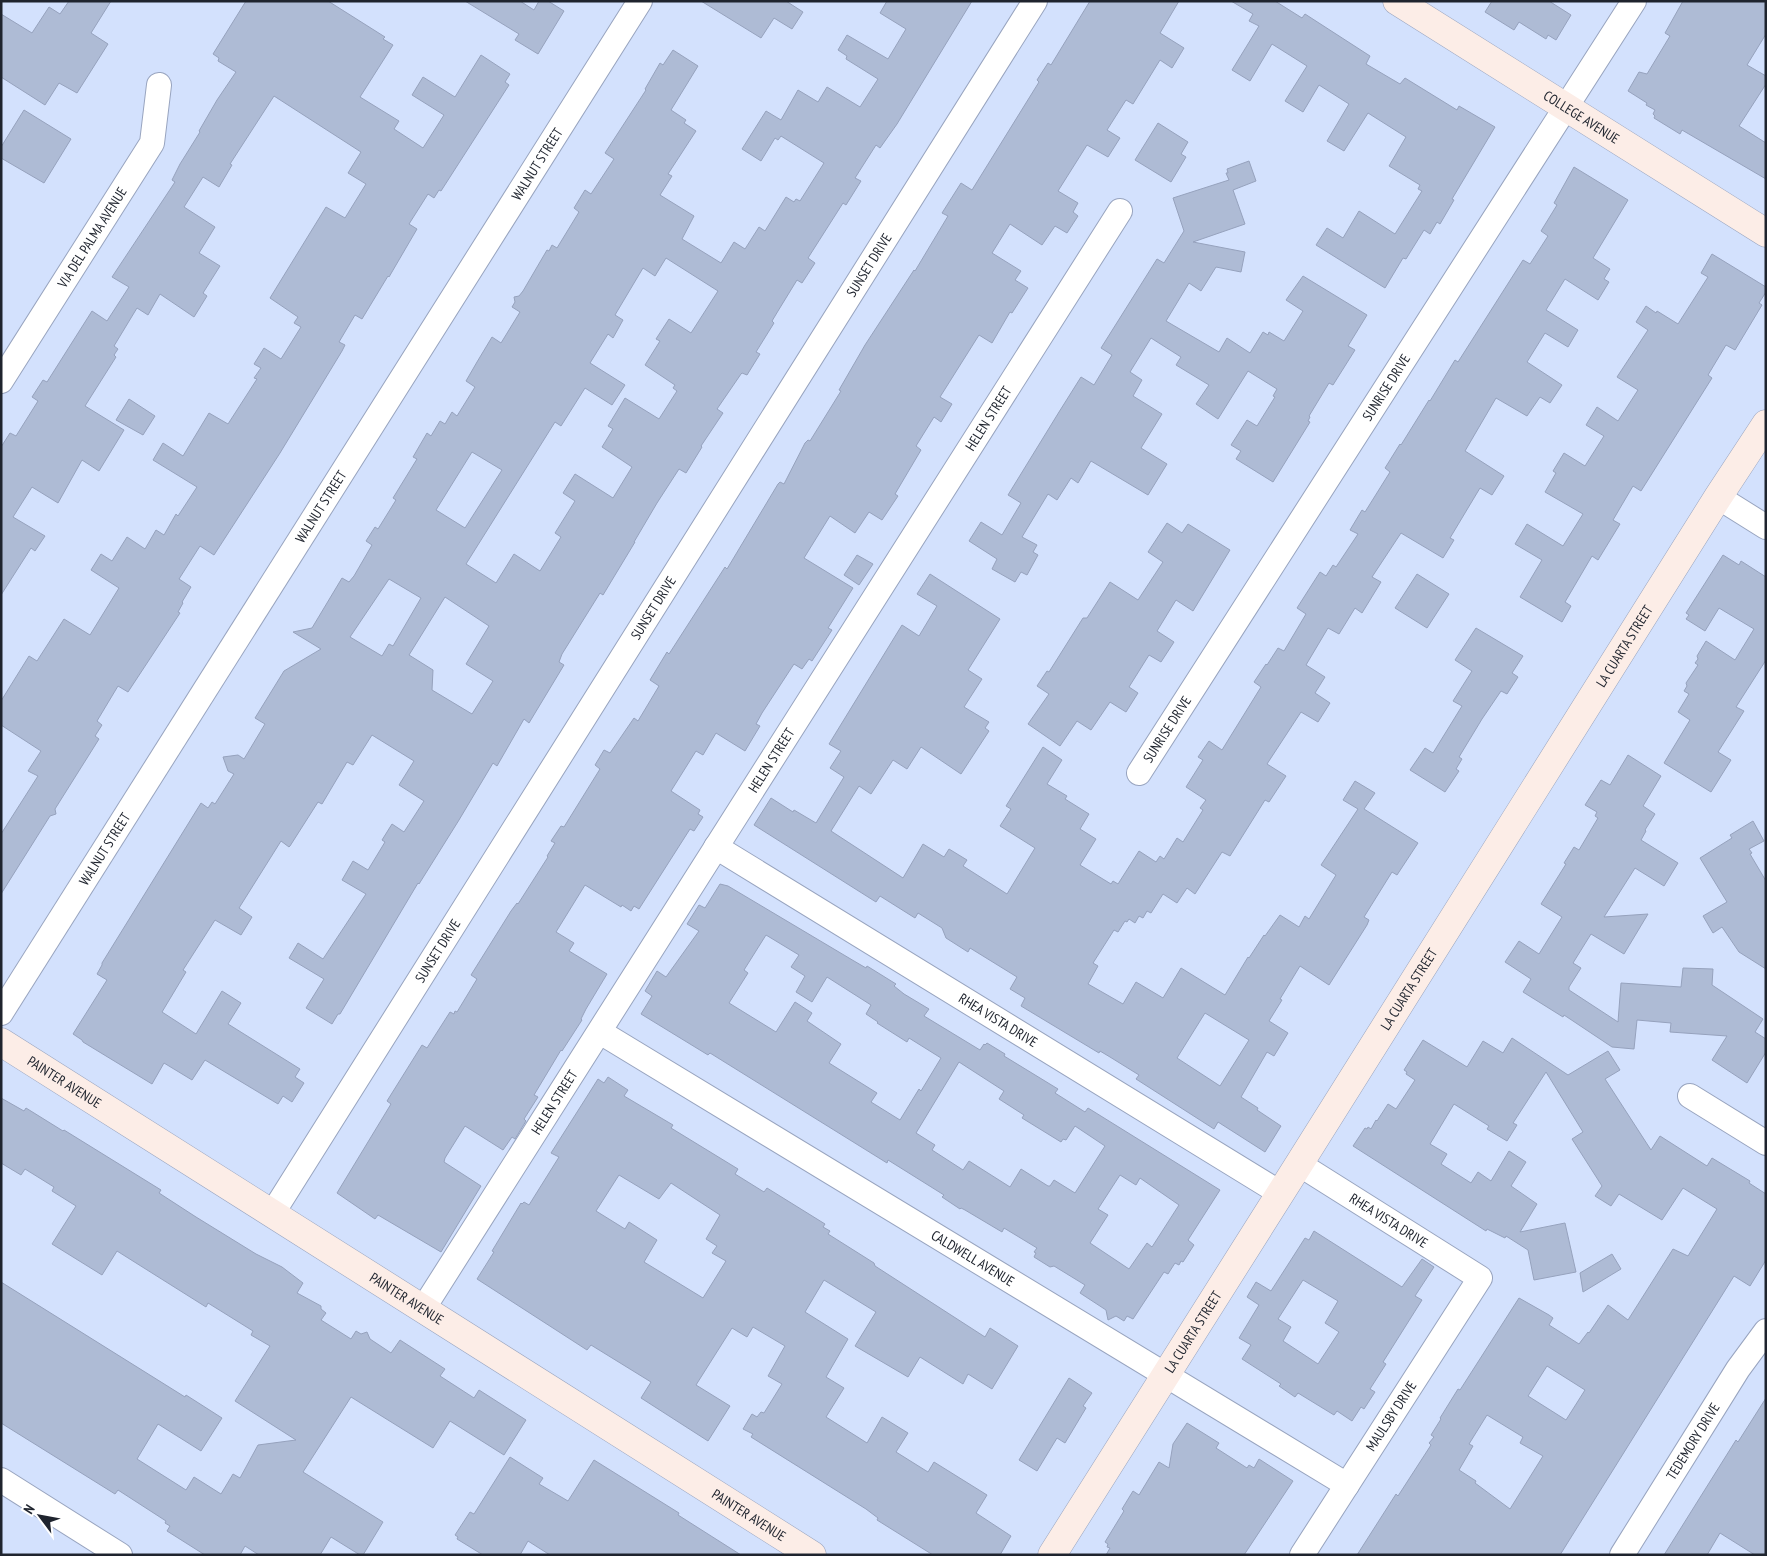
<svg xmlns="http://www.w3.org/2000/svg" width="1767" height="1556" font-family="'PT Sans Narrow',sans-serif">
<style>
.building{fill:#aebbd5;stroke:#96a2bd;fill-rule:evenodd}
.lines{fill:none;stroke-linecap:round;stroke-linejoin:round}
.street-casing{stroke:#98a4bf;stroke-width:26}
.secondary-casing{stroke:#98a4bf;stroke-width:29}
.street{stroke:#fff;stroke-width:24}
.secondary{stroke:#fcede7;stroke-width:28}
.labels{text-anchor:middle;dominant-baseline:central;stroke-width:5;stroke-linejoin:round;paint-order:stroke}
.street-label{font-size:14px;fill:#1f242e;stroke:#fff}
</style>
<rect width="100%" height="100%" fill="#d3e1fd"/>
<path class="building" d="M69 1H111L91 33 108 44 77 93 59 83 45 105 1 77V14L32 33 49 7 60 14Z
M246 1H328L385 37 383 39 393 45 360 97 399 121 394 129 423 148 444 115 412 95 423 77 455 97 481 55 510 74 505 82 509 85 441 191 439 190 434 198 428 194 409 224 417 229 389 277 388 276 362 319 355 315 339 342 345 345 342 351 280 453 214 555 200 546 179 579 191 587 182 602 183 603 178 612 180 613 128 692 118 686 97 721 102 725 95 736 99 739 55 809 56 814 50 816 1 894V834L38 776 28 771 41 751 1 725V701L29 656 37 661 64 619 90 635 119 588 91 570 101 554 112 561 127 537 145 549 156 530 164 535 176 514 178 516 197 487 153 460 163 443 183 456 209 413 228 424 257 379 254 378 261 368 254 364 264 348 281 359 301 327 294 323 298 317 270 298 326 207 345 218 366 184 348 173 361 152 274 96 230 164 232 165 219 187 203 177 184 207 215 227 199 253 220 266 203 293 207 296 194 317 160 294 148 315 137 308 114 346 118 349 114 355 116 357 85 406 124 430 99 471 82 460 58 503 32 487 13 517 45 536 35 551 31 548 1 595V447L10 433 16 436 38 401 32 397 43 380 47 382 92 311 107 321 129 287 112 277 175 182 172 180 180 164 200 132 199 131 217 100 236 72 218 61 219 58 213 54Z
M465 1H520L534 10 539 1H548L564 11 538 54 515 40 519 34Z
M701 1H786L803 12 792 29 774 18 761 38Z
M887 1H972L897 124 880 148 876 145 855 178 861 181 846 205 843 203 808 258 815 263 802 283 797 280 778 311 772 321 774 323 756 352 760 354 747 375 742 373 741 374 717 409 723 413 701 446 702 447 686 473 679 469 657 503 634 542H635L603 595 600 593 562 654 559 662 564 665 529 723 524 719 497 766 493 763 459 820 419 884 418 883 340 1014H338L332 1024 306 1008 324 979 289 958 298 943 323 959 366 894 342 880 353 861 368 870 385 842 382 840 392 824 404 832 424 801 399 785 414 761 372 735 353 765 347 762 322 804 318 802 290 846 289 847 281 841 239 908 252 917 241 935 215 920 183 970 186 972 162 1012 196 1034 222 991 241 1003 228 1024 300 1069 295 1077 304 1083 292 1102 283 1096 278 1104 205 1060 192 1080 164 1063 152 1084 83 1042 82 1040 73 1034 107 980 97 974 102 965V963L201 803 208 808 212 802 215 804 234 774 228 771 223 757 238 755 244 759 265 724 255 718 284 671 321 649 293 632 312 628 342 578 349 582 354 576 372 545 366 541 375 527 378 529 396 500 393 498 417 459 413 457 427 433 431 436 440 421 445 424 452 412 457 416 475 387 466 381 477 362 492 337 501 343 520 312 512 307 515 302 514 297 519 296 523 291 547 250 549 251 552 245 557 248 579 212 574 208 585 190 591 194 614 159 605 153 646 90 645 89 660 63 663 65 673 50 698 66 671 110 686 120 684 123 696 131 668 174 672 176 660 195 694 216 682 239 721 263 734 242 745 249 759 227 765 231 786 197 794 202 796 199 800 201 824 163 781 136 778 140 775 138 761 161 742 149 766 111 781 120 798 90 818 102 827 87 860 107 878 79 846 59 847 56 838 50 847 35 888 59 906 29 880 13ZM666 258 718 291 691 333 669 319 656 339 660 341 645 365 675 385 673 388 677 391 659 419 625 398 608 426 613 429 602 447 632 467 613 498 575 474 563 493 575 501 555 533 561 537 540 571 514 554 496 583 466 564 555 422 561 426 585 388 612 405 625 385 590 363 608 334 613 338 623 320 615 315 643 268 655 276ZM472 452 502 470 465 528 436 510ZM389 579 421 598 393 646 389 644 382 656 350 637ZM445 597 489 626 466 664 493 681 472 714 432 690 433 670 409 655Z
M1090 1H1179L1160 33 1184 48 1172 68 1160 60 1133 104 1126 100 1107 130 1120 138 1108 157 1087 145 1058 191 1078 203 1073 212 1078 216 1067 233 1055 226 1042 245 1010 224 992 253 1021 271 1015 280 1028 288 1012 313 1010 312 992 343 979 335 940 397 952 404 941 422 934 417 916 446 921 450 895 494 898 496 882 520 869 512 855 533 830 516 804 558 853 588 828 628 832 630 812 661 809 659 802 669 794 664 762 713 756 724 760 726 745 751 716 733 703 755 696 751 671 791 700 810 698 814 703 817 694 831 690 829 639 909 634 906 631 911 622 905 621 907 585 885 556 932 574 943 569 951 607 974 586 1009 581 1019 582 1020 562 1051 561 1050 534 1095 538 1097 524 1119 526 1121 515 1139 512 1137 503 1150 465 1126 445 1158 444 1162 481 1186 441 1252 378 1215 375 1219 337 1193 391 1104 387 1101 422 1045 427 1048 450 1012 454 1014 455 1011 457 1012 477 979 471 975 511 911 517 903 518 904 548 857 547 856 555 843 551 841 561 826 564 827 600 769 595 765 604 750 610 753 634 718 638 721 659 686 650 680 667 652 669 654 725 567 727 569 778 484 780 482 784 484 805 443 808 440 810 441 841 391 839 390 865 345 914 270 915 271 948 216 942 213 961 183 972 190 1039 82 1037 80 1048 63 1051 65Z
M1231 1H1275L1302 18 1305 14 1370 56 1366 64 1400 84 1405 78 1457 110 1459 106 1495 127 1452 199 1454 200 1440 224 1437 222 1430 234 1424 230 1406 259 1403 258 1385 288 1316 245 1327 228 1343 238 1359 211 1395 234 1422 191 1418 189 1420 185 1389 166 1406 137 1368 113 1344 151 1327 141 1349 104 1319 85 1303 112 1285 101 1307 66 1272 44 1250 81 1232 70 1259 26 1249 21 1253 14Z
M1492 1H1549L1571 15 1556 40 1548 35 1546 39 1519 22 1514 30 1485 12Z
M1683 1H1766V34L1747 65 1766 76V84L1739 126 1766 143V179L1682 130 1680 134 1654 118 1655 116 1653 114 1655 110 1646 105 1647 103 1628 91 1639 72 1647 74 1670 36 1665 33Z
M24 110 71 139 44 183 1 158V147Z
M1158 123 1188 142 1181 154 1186 157 1171 182 1135 160Z
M1249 161 1256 181 1233 190 1245 224 1193 242 1245 252 1241 272 1216 267 1201 291 1189 283 1166 321 1219 352 1227 338 1250 353 1263 332 1268 335 1269 332 1284 341 1303 311 1286 300 1303 276 1367 315 1348 346 1355 350 1333 385 1329 383 1309 416 1310 417 1308 421 1310 422 1273 482 1236 459 1241 451 1231 445 1247 420 1257 426 1275 397 1273 396 1277 389 1248 371 1218 419 1196 404 1209 385 1176 365 1181 357 1151 338 1130 372 1142 380 1133 396 1162 414 1141 448 1167 464 1148 495 1091 461 1078 483 1071 478 1057 500 1048 494 1022 537 1037 545 1033 552 1038 555 1027 575 1021 572 1015 582 992 569 997 559 969 541 981 522 1002 535 1021 503 1008 495 1059 412 1081 377 1094 385 1112 355 1101 348 1157 259 1164 263 1184 231 1173 198 1229 180 1226 173H1228L1227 169Z
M1574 167 1628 200 1593 258 1610 269 1604 279 1609 282 1598 300 1565 279 1546 310 1578 330 1568 347 1545 333 1527 362 1562 385 1550 403 1540 397 1527 416 1496 398 1465 451 1504 476 1492 495 1480 488 1450 538 1454 540 1443 558 1401 533 1372 577 1381 582 1362 613 1355 608 1339 634 1328 628 1306 665 1325 677 1315 693 1330 703 1318 722 1301 712 1267 764 1286 776 1269 802 1265 800 1230 856 1222 852 1195 894 1187 888 1177 903 1163 894 1151 913 1147 911 1143 918 1139 916 1135 923 1129 919 1127 922 1125 921 1118 932 1114 930 1093 963 1098 966 1088 984 1123 1004 1136 982 1163 998 1181 968 1225 995 1248 957 1249 958 1264 935 1265 936 1280 915 1299 927 1305 916 1309 919 1336 875 1321 865 1358 809 1343 800 1355 781 1375 793 1364 809 1418 843 1397 875 1392 872 1364 917 1369 920 1367 925 1329 985 1300 966 1280 999 1282 1000 1269 1021 1288 1033 1274 1056 1267 1052 1241 1097 1258 1108 1257 1110 1281 1126 1265 1152 1218 1122 1214 1129 1136 1079 1139 1075 1110 1057 1100 1051 1099 1053 1021 1006 1025 998 1010 989 1017 977 970 948 968 952 946 938 942 928 918 913 915 918 880 896 876 902 754 825 771 798 793 812 794 810 816 823 844 777 830 768 841 751 829 744 902 625 919 636 937 606 917 594 930 574 1000 619 968 670 982 679 964 707 989 722 985 728 989 731 961 774 921 747 907 769 893 760 871 794 859 786 831 831 903 878 923 844 944 857 949 849 967 860 963 866 1007 894 1035 848 1000 826 1011 809 1006 806 1043 747 1062 760 1047 784 1067 796 1065 799 1089 814 1080 829 1096 839 1080 865 1111 884 1113 881 1118 884 1139 851 1156 862 1160 856 1164 859 1177 838 1183 842 1203 810 1200 808 1206 800 1186 787 1203 760 1198 757 1209 741 1222 750 1261 687 1254 682 1266 664 1267 665 1278 648 1284 651 1306 614 1297 608 1320 572 1326 576 1333 565 1336 567 1358 534 1350 530 1362 510 1365 512 1390 472 1385 468 1400 444 1401 445 1429 400 1430 401 1455 360 1458 362 1523 260 1530 264 1548 236 1541 231 1557 205 1554 203ZM1205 1013 1249 1040 1220 1086 1177 1058Z
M1712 254 1766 287V292L1759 303 1762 305 1735 350 1726 345 1708 375 1712 378 1641 491 1633 486 1613 520 1620 524 1598 560 1592 556 1565 602 1571 606 1562 622 1520 597 1542 560 1515 544 1527 524 1563 546 1583 514 1545 492 1556 473 1553 471 1564 453 1585 466 1604 436 1586 425 1597 407 1618 421 1638 390 1617 377 1648 330 1636 322 1646 306 1656 313 1657 311 1678 324 1708 277 1701 273Z
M129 399 155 416 143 435 116 420Z
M1167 523 1182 533 1188 524 1230 550 1193 611 1176 600 1157 631 1174 642 1161 662 1149 655 1129 687 1138 693 1126 712 1110 702 1091 730 1077 721 1060 746 1028 724 1049 694 1037 686 1047 671 1049 672 1083 618H1087L1110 582 1138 600 1163 562 1148 552Z
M857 555 873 564 859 585 844 575Z
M1723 555 1739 565 1741 561 1766 577V660L1736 707 1744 711 1718 752 1731 760 1711 792 1664 763 1690 720 1678 712 1689 694 1684 691 1687 686 1686 683 1698 665 1695 663 1698 659 1697 656 1706 641 1735 660 1754 629 1719 608 1705 631 1686 619 1689 615 1686 613Z
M1417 574 1449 594 1427 628 1395 608Z
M1476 628 1523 656 1512 673 1518 677 1507 694 1501 691 1482 719 1459 757 1462 759 1456 769 1459 771 1445 792 1410 770 1425 748 1433 753 1462 706 1453 701 1472 671 1455 660Z
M1628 755 1661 776 1643 806 1655 814 1645 830 1646 831 1641 840 1678 863 1664 886 1635 868 1604 917 1648 914 1624 954 1591 934 1573 963 1581 968 1569 987V990L1618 1022 1621 983 1681 987 1683 968 1713 969 1712 985 1763 1019 1755 1032 1766 1039V1052L1747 1083 1712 1060 1727 1036 1670 1032 1671 1023 1637 1020 1634 1049 1612 1047 1564 1015 1563 1017 1523 992 1531 979 1505 962 1519 941 1539 954 1562 917 1541 904 1566 864 1564 863 1574 847 1579 850 1598 818 1595 816 1597 812 1585 805 1601 780 1610 785Z
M1753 821 1764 841 1749 849 1752 853 1750 854 1766 881V969L1739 952 1722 927 1713 933 1703 916 1727 902 1700 858 1732 838 1730 835Z
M720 884 728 886 854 961 866 968 867 966 896 984 894 986 904 994 929 1009 924 1016 980 1050 984 1044 985 1045 987 1043 1005 1054 1004 1056 1058 1089 1055 1093 1085 1112 1088 1108 1220 1190 1188 1240 1194 1245 1183 1262 1181 1261 1179 1265 1175 1263 1168 1274 1164 1272 1133 1319 1127 1316 1124 1321 1116 1316 1108 1320 1106 1310 1080 1293 1085 1285 1054 1266 1050 1267 1034 1257 1036 1253 1034 1252 1037 1248 1004 1228 1002 1232 965 1210 961 1208 960 1209 942 1197 944 1195 888 1160 887 1163 710 1053 708 1055 641 1014 652 996 645 991 657 971 666 977 699 931 687 924 699 905 705 908ZM766 935 799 955 791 967 805 976 796 992 812 1002 827 977 871 1005 866 1014 878 1022 877 1023 907 1042 909 1038 941 1058 921 1091 919 1089 900 1120 871 1102 877 1093 829 1063 841 1044 807 1021 812 1013 795 1002 776 1032 729 1003 748 973 744 970ZM959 1062 1004 1091 999 1099 1024 1115 1022 1118 1061 1142 1063 1139 1066 1140 1075 1126 1105 1146 1075 1193 1054 1180 1050 1186H1048L1021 1169 1010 1187 969 1161 963 1170 932 1150 935 1145 916 1133ZM1120 1175 1136 1185 1140 1178 1179 1205 1152 1247 1147 1243 1129 1269 1090 1243 1108 1215 1098 1209Z
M1512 1038 1568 1075 1608 1051 1620 1070 1605 1079 1651 1150 1660 1136 1707 1166 1712 1158 1750 1181 1749 1183 1766 1194V1260L1750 1286 1734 1276 1560 1555H1357L1396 1494 1398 1496 1431 1445 1429 1443 1434 1437 1431 1435 1441 1419 1440 1418 1458 1389 1460 1390 1519 1298 1549 1315 1553 1318 1549 1325 1579 1344 1588 1332 1589 1333 1608 1305 1628 1320 1673 1249 1688 1256 1717 1209 1683 1188 1662 1220 1619 1194 1611 1206 1595 1196 1602 1186 1572 1139 1583 1132 1546 1072 1513 1123 1517 1125 1507 1141 1487 1129 1489 1126 1454 1104 1430 1144 1447 1154 1441 1164 1471 1183 1478 1172 1491 1181 1509 1151 1526 1162 1511 1186 1537 1204 1520 1232 1565 1223 1576 1272 1534 1280 1528 1250 1506 1236 1505 1238 1487 1229 1486 1231 1353 1146 1365 1128 1367 1129 1368 1127 1371 1129 1376 1120 1377 1121 1388 1104 1396 1109 1415 1080 1406 1074 1407 1072 1404 1070 1423 1040 1467 1067 1483 1041 1503 1053ZM1547 1366 1585 1390 1566 1420 1528 1396ZM1487 1415 1523 1437 1520 1443 1543 1456 1510 1509 1475 1483 1476 1481 1459 1470 1473 1446 1469 1444Z
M608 1077 628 1090 624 1096 673 1125 671 1128 738 1169 735 1174 764 1192 767 1188 825 1224 823 1227 830 1231 828 1234 874 1263 875 1266 985 1337 990 1328 1018 1346 992 1389 968 1374 963 1384 920 1357 908 1377 855 1346 876 1312 824 1280 805 1312 848 1339 826 1377 844 1388 826 1417 867 1443 882 1417 908 1433 896 1452 928 1472 934 1462 987 1495 976 1513 1011 1536 1000 1555H933L877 1520 878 1518 866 1509 751 1437 753 1434 743 1429 752 1414 757 1417 761 1412 764 1413 782 1384 768 1376 785 1346 753 1327 747 1337 732 1328 696 1385 730 1406 708 1441 641 1398 651 1382 591 1345 587 1350 477 1279 494 1252 492 1251 521 1203 522 1204 524 1202 529 1205 559 1157 551 1153 586 1098 598 1079 604 1083ZM619 1175 659 1199 671 1183 720 1215 706 1239 717 1246 712 1253 726 1261 703 1298 644 1262 657 1240 629 1222 625 1229 596 1211Z
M1 1098 24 1111 26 1108 63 1131 64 1130 161 1190 159 1193 196 1217 256 1254 282 1267 303 1283 297 1293 321 1306V1309L326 1313 321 1320 351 1339 356 1331 361 1334 367 1332 370 1339 391 1353 400 1340 445 1369 440 1376 474 1398 479 1390 526 1420 504 1455 450 1421 433 1448 351 1397 303 1472 383 1522 363 1555H360L331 1537 320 1555H259L245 1546 240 1555H205L167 1531 170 1526 165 1523 166 1521 118 1490 115 1494 1 1423V1282L185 1397 186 1395 222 1418 201 1451 158 1424 137 1459 186 1490 194 1477 221 1494 233 1474 240 1478 258 1445 296 1440 235 1401 270 1346 251 1335 253 1331 208 1303 206 1307 117 1251 102 1275 52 1244 76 1206 52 1191 54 1187 25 1169 21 1175 1 1163Z
M1314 1231 1402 1287 1422 1259 1434 1267 1415 1296 1422 1300 1383 1362 1386 1364 1370 1389 1375 1392 1364 1409 1361 1407 1352 1421 1337 1411 1334 1415 1298 1393 1295 1397 1279 1386 1281 1384 1242 1359 1251 1345 1239 1338 1259 1305 1247 1297 1256 1282 1271 1291 1305 1238 1309 1240ZM1303 1280 1338 1301 1325 1323 1339 1332 1318 1364 1283 1341 1291 1327 1278 1319Z
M1612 1254 1621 1269 1583 1292 1580 1273Z
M1069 1378 1092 1393 1083 1406 1086 1408 1065 1443 1057 1438 1037 1471 1019 1460Z
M1766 1398V1555H1755L1720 1533 1707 1555H1664L1736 1440 1738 1442Z
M1187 1423 1219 1443 1216 1448 1247 1468 1249 1465 1254 1468 1259 1459 1293 1481 1244 1555H1106L1110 1548 1107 1547 1108 1544 1105 1542 1124 1511 1122 1509 1133 1491 1139 1495 1159 1462 1169 1468 1173 1444Z
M510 1457 543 1478 539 1484 568 1501 594 1460 679 1513 678 1515 741 1555H550L528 1541 520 1555H483L457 1539 458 1537 455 1535 470 1512 474 1514Z"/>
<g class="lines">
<g class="street-casing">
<g id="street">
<path id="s1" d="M1 381 152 143 159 85"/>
<path d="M1718 497 1766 527"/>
<path id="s2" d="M1139 773 1634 1"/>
<path id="s3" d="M716 847 1280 1193"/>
<path id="s4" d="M1 1013 640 1"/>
<path id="s5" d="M600 1032 1347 1485"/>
<path d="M1690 1096 1766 1143"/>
<path id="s6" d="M1299 1164 1480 1278 1302 1555"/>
<path id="s7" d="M272 1214 1035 1"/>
<path id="s8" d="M423 1309 1120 211"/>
<path d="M1 1480 120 1555"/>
<path id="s9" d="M1622 1555 1738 1369 1766 1331"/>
</g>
</g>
<g class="secondary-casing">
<g id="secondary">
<path id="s10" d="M1397 1 1766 233"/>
<path id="s11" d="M1 1042 812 1555"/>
<path id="s12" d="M1052 1555 1299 1164 1718 497 1766 424"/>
</g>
</g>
<use href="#street" class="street"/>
<use href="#secondary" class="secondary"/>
</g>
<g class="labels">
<g class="street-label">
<text stroke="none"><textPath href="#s10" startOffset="218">COLLEGE AVENUE</textPath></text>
<text stroke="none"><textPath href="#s4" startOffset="1004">WALNUT STREET</textPath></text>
<text stroke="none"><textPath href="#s1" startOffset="170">VIA DEL PALMA AVENUE</textPath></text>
<text stroke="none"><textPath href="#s7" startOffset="1121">SUNSET DRIVE</textPath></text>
<text stroke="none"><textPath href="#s2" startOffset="458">SUNRISE DRIVE</textPath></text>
<text stroke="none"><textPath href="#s8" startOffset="1055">HELEN STREET</textPath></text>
<text stroke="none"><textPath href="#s4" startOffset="599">WALNUT STREET</textPath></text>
<text stroke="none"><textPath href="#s7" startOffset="716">SUNSET DRIVE</textPath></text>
<text stroke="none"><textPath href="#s12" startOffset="1074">LA CUARTA STREET</textPath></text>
<text stroke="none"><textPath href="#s2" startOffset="52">SUNRISE DRIVE</textPath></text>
<text stroke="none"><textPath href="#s8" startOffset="650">HELEN STREET</textPath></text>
<text stroke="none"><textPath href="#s4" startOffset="194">WALNUT STREET</textPath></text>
<text stroke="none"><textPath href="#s7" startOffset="311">SUNSET DRIVE</textPath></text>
<text stroke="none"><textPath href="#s12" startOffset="669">LA CUARTA STREET</textPath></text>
<text stroke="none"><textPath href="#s3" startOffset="331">RHEA VISTA DRIVE</textPath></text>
<text stroke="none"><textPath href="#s11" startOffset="75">PAINTER AVENUE</textPath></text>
<text stroke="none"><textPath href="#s8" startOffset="245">HELEN STREET</textPath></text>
<text stroke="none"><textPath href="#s6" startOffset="106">RHEA VISTA DRIVE</textPath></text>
<text stroke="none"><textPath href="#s5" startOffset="436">CALDWELL AVENUE</textPath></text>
<text stroke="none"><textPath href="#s11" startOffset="480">PAINTER AVENUE</textPath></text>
<text stroke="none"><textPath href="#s12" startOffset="264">LA CUARTA STREET</textPath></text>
<text transform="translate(1391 1416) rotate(-57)">MAULSBY DRIVE</text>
<text stroke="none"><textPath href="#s9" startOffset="134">TEDEMORY DRIVE</textPath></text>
<text stroke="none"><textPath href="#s11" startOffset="885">PAINTER AVENUE</textPath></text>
</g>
</g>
<rect width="1767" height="1556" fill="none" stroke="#1f242e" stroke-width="5"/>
<g transform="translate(40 1516) rotate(302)" stroke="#ffffff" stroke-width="4" paint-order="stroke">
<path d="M0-4L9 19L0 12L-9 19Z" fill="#1f242e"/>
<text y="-8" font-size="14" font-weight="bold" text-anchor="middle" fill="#1f242e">N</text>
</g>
</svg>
